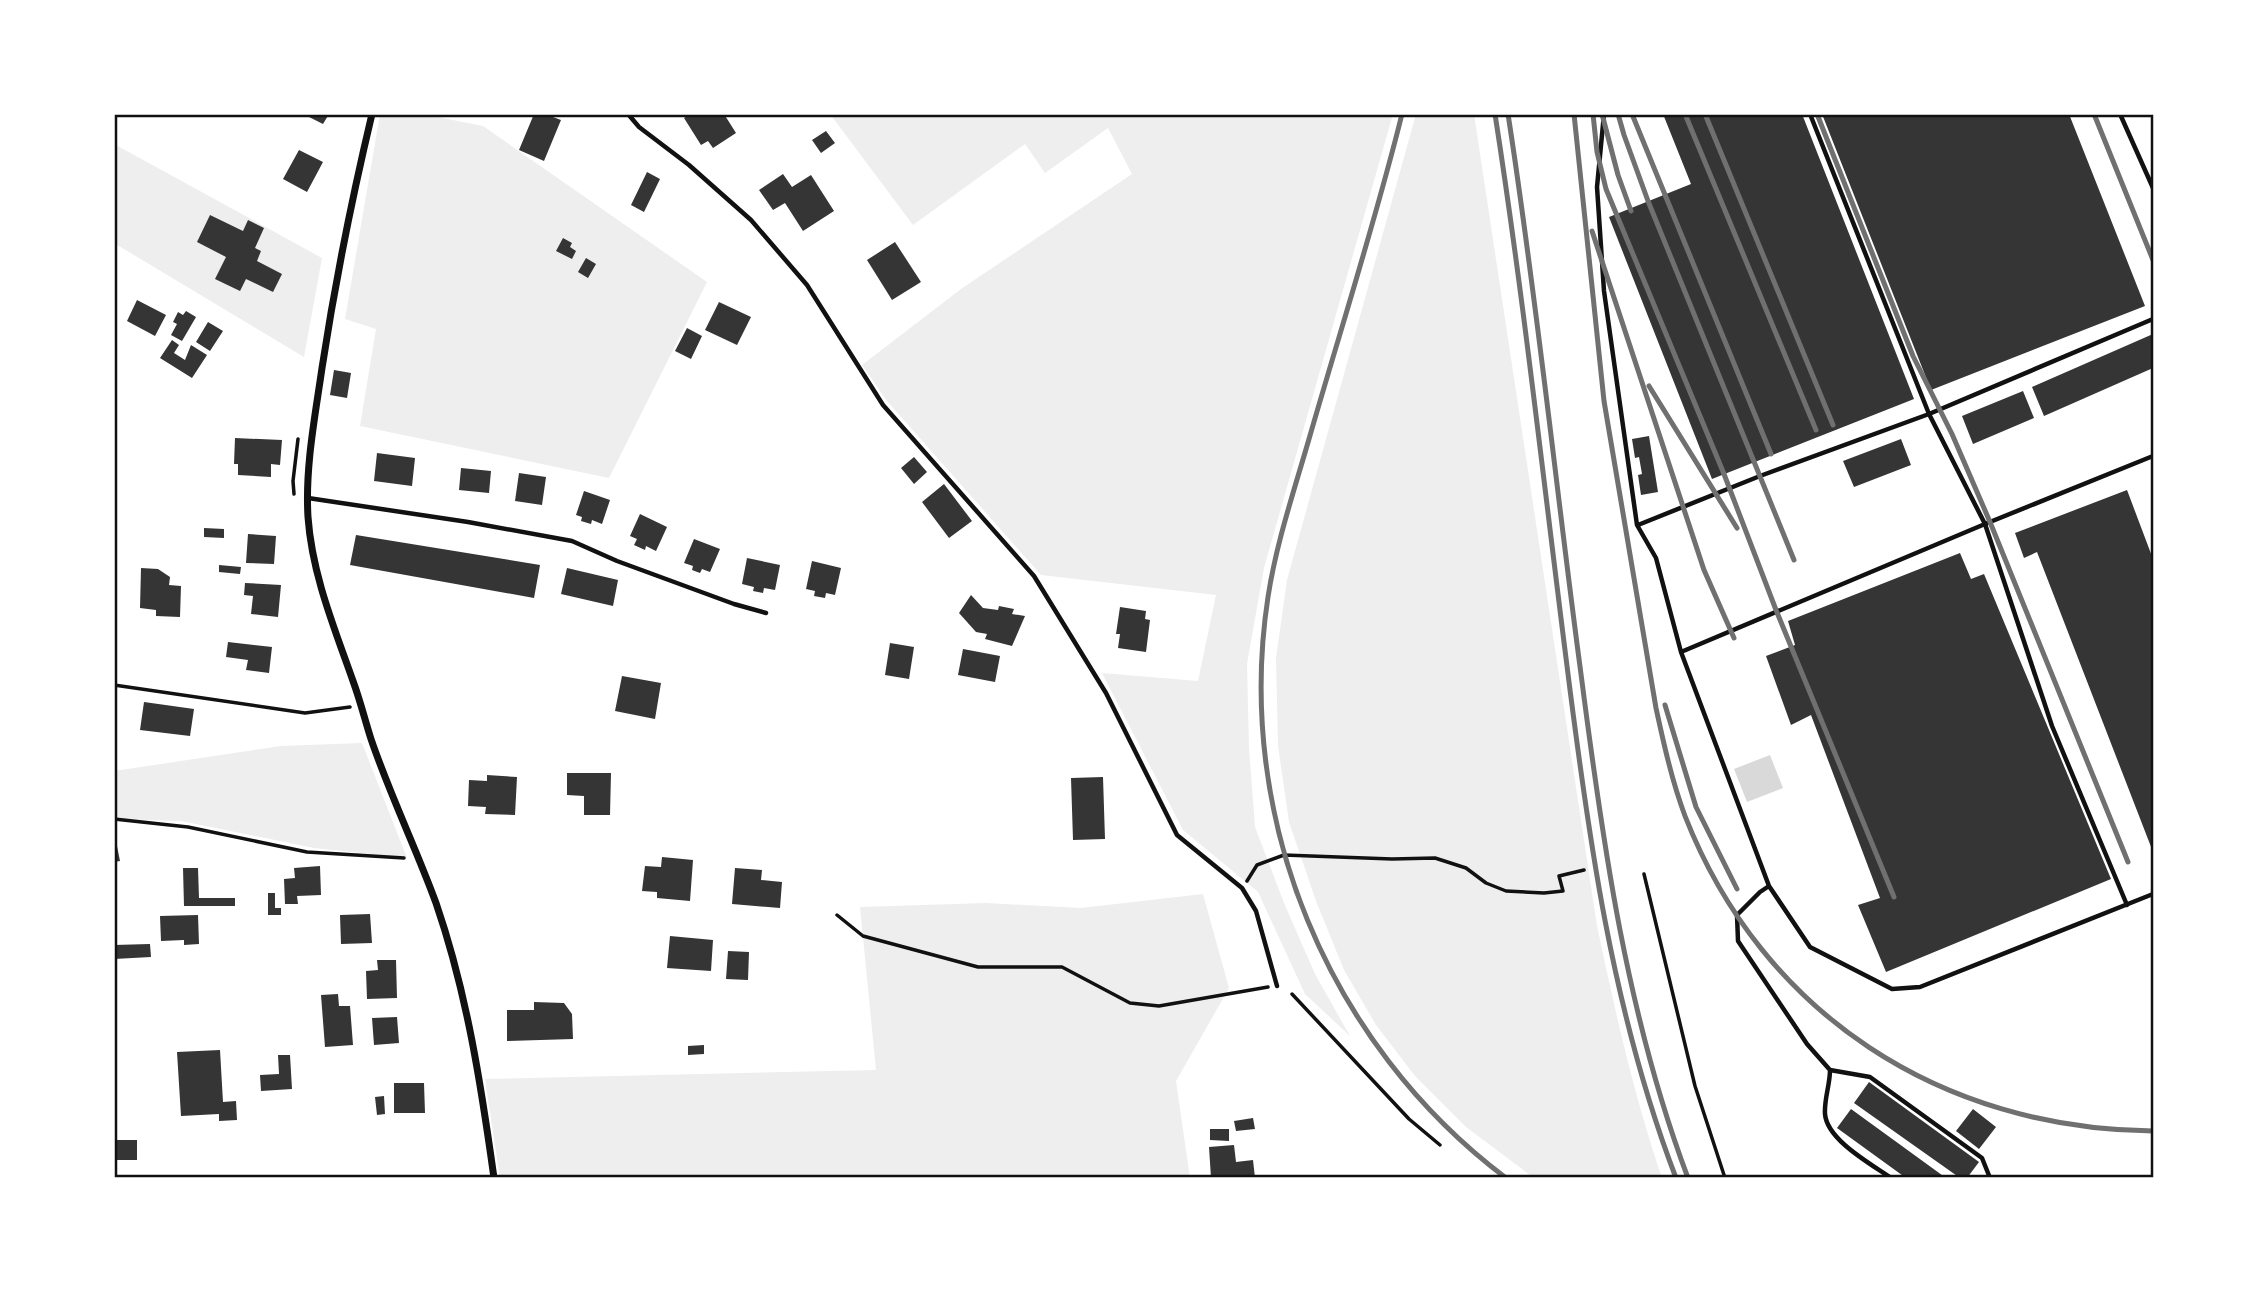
<svg xmlns="http://www.w3.org/2000/svg" width="2267" height="1292" font-family="'DM Sans',sans-serif">
<style>
.green{fill:#eee}
.water{fill:#d9d9d9}
.building{fill:#353535}
.lines{fill:none;stroke-linecap:round;stroke-linejoin:round}
.path{stroke:#111;stroke-width:3.5}
.service{stroke:#111;stroke-width:4.5}
.minor{stroke:#111;stroke-width:7}
.rail{stroke:#707070;stroke-width:5}
.neatline{fill:none;stroke:#111;stroke-width:2.5}
</style>
<rect width="100%" height="100%" fill="#fff"/>
<path class="green" d="M380 114H423L483 126 707 282 609 478 360 426 376 329 345 319Z
M830 114H1393L1264 568 1247 664 1249 748 1255 827 1284 903 1315 974 1350 1036 1305 994 1258 892 1183 830 1102 673 1198 681 1216 595 1041 575 887 401 862 365 961 289 1132 174 1108 128 1045 173 1025 144 913 225Z
M1416 114H1474L1597 926C1615 1011 1634 1096 1662 1178H1534L1466 1127 1415 1076 1376 1025 1344 970 1316 901 1289 822 1278 746 1276 658 1287 580Z
M114 144 322 258 304 357 114 243Z
M362 743 407 858 314 848 181 821 114 819V771L281 746Z
M1203 894 1229 988 1176 1081 1190 1178H500L485 1079 876 1070 860 907 986 903 1081 908Z"/>
<path class="water" d="M1770 755 1783 788 1747 802 1734 769Z"/>
<path class="building" d="M303 114H329L323 124Z
M534 114H545L561 120 544 161 519 150Z
M690 114H724L736 133 713 148 708 141 701 145 684 118Z
M1663 114H1802L1914 399 1712 479 1609 217 1691 184Z
M1822 114H2069L2145 306 1931 390Z
M826 131 835 143 821 153 812 140Z
M299 150 323 162 307 192 283 179Z
M647 172 660 179 644 212 631 205Z
M783 174 792 187 811 175 834 211 803 231 785 203 773 210 759 190Z
M210 215 243 231 248 220 264 228 255 248 261 251 257 261 282 274 273 292 246 279 240 291 215 279 226 257 197 242Z
M563 238 572 243 570 247 576 251 572 259 556 251Z
M895 242 921 282 892 300 867 260Z
M586 258 596 264 588 278 578 272Z
M137 300 166 315 155 336 127 321Z
M719 302 751 317 737 345 705 330Z
M186 311 196 317 182 341 171 335 177 324 173 322 178 312 183 315Z
M208 322 223 331 210 351 196 342Z
M687 328 702 336 691 359 675 351Z
M2153 334V368L2044 416 2032 387Z
M172 340 179 345 174 353 185 360 191 345 207 355 192 378 160 358Z
M334 370 351 373 347 398 330 395Z
M2023 391 2034 418 1973 444 1962 416Z
M1649 436 1658 492 1641 495 1638 475 1642 474 1639 457 1635 458 1632 439Z
M235 438 282 440 280 465 271 464V477L238 475V464H234Z
M1901 439 1911 465 1854 487 1843 461Z
M377 453 415 458 412 486 374 481Z
M914 457 927 472 914 484 901 468Z
M461 468 491 471 489 493 459 490Z
M519 473 546 477 542 505 515 501Z
M944 484 972 521 949 538 922 502Z
M2127 490 2153 559V852L2037 552 2024 558 2015 533Z
M584 491 610 500 602 524 592 520 591 524 581 521 582 517 576 515Z
M640 514 667 527 656 551 646 546 645 550 634 545 637 539 630 536Z
M204 528 224 529V538L204 537Z
M248 534 276 536 274 564 246 563Z
M356 535 540 565 534 598 350 565Z
M694 539 720 549 710 572 702 569 700 573 692 570 693 566 684 563Z
M1960 553 1971 579 1984 574 2111 879 1886 972 1858 905 1880 898 1811 715 1791 725 1766 656 1795 645 1788 621Z
M747 558 780 565 775 590 764 588 763 593 753 591 754 587 742 584Z
M812 561 841 568 835 595 826 593 825 598 814 596 815 591 806 589Z
M219 565 241 567 240 574 219 572Z
M141 568 158 569 170 577 169 585 181 586 180 617 156 616V610L140 608Z
M567 568 618 580 613 606 561 594Z
M245 583 281 585 278 617 251 614 253 596 244 595Z
M971 595 983 608 998 610 999 606 1014 609 1012 614 1025 616 1012 646 985 639 987 634 976 632 959 613Z
M1120 607 1146 611 1145 619 1150 620 1146 652 1118 648 1120 634H1116Z
M228 642 272 647 269 673 246 670 248 660 226 657Z
M890 643 914 647 909 679 885 675Z
M963 649 1000 656 995 682 958 675Z
M622 676 661 683 655 719 615 711Z
M144 702 194 709 190 736 140 730Z
M567 773H611L610 815H584V796L567 795Z
M487 775 517 777 515 815 485 814 486 807 468 806 469 780 487 781Z
M1103 777 1105 839 1073 840 1071 778Z
M114 831 120 861 114 862Z
M662 857 693 860 690 901 657 898V892L642 891 645 866 661 867Z
M320 866 321 895 297 896 298 904H285L284 879 295 878 294 868Z
M183 868H198L199 898H235V906H184Z
M735 868 762 870 761 880 782 882 780 908 732 904Z
M268 893H275V908H281V915H268Z
M370 914 372 943 341 944 340 915Z
M198 915 199 944 184 945V940L161 941 160 916Z
M670 936 713 940 711 971 667 968Z
M150 944 151 957 114 959V945Z
M728 951 749 952 748 980 726 979Z
M377 960H396L397 998 367 999 366 971 378 970Z
M338 994 339 1006H350L353 1045 325 1047 321 995Z
M534 1002 564 1003 572 1014 573 1039 507 1041V1010H534Z
M397 1017 399 1043 374 1045 372 1018Z
M704 1045V1054L688 1055V1046Z
M220 1050 223 1102 236 1101 237 1120 219 1121V1114L181 1116 177 1052Z
M278 1055H290L292 1089 261 1091 260 1075 279 1074Z
M1869 1082 1979 1162 1967 1178H1960L1854 1103Z
M394 1083H424L425 1113H394Z
M384 1096 385 1114 377 1115 375 1097Z
M1851 1109 1946 1178H1906L1837 1128Z
M1973 1109 1996 1127 1979 1149 1956 1131Z
M1253 1118 1255 1129 1236 1131 1234 1121Z
M1210 1129H1229V1141L1210 1140Z
M117 1140H137V1160H117Z
M1234 1145 1236 1162 1253 1160 1255 1178H1211L1209 1147Z"/>
<g class="lines">
<path class="path" d="M294 494 293 481 298 439
M114 685 305 713 350 707
M114 819 188 827 307 852 404 858
M1644 874 1695 1086 1725 1178
M1247 881 1257 865 1284 855 1392 859 1435 858 1466 868 1486 883 1506 891 1544 893 1563 891 1559 876 1584 870
M837 915 863 936 978 967H1062L1130 1003 1159 1006 1268 987
M1292 994 1409 1119 1440 1145"/>
<path class="service" d="M628 114 639 127 689 165 751 220 807 285 883 405 1034 576 1106 693 1177 835 1242 888 1256 911 1277 986
M1604 114 1597 187 1604 291 1637 525 1656 558 1681 652 1769 886 1810 947 1892 989 1920 987 2153 894
M1810 114 1929 414 1985 524 2052 726 2127 905
M2120 114 2153 188
M308 498 468 522 572 541 617 561 734 604 766 613
M1638 525 1760 476 1929 414 2153 319
M1681 652 1985 524 2153 456
M1769 886 1760 892 1737 915 1738 941 1807 1044 1830 1070 1870 1077 1982 1158 1990 1178
M1830 1070C1830 1085 1824 1099 1825 1114 1827 1140 1871 1164 1891 1178"/>
<path class="minor" d="M372 114C352 198 335 283 322 368 315 417 305 467 308 517 312 574 334 627 353 681 360 700 365 720 371 739 390 795 416 848 436 903 467 993 481 1085 494 1178"/>
<path class="rail" d="M1402 114C1375 223 1340 331 1309 439 1294 491 1276 544 1268 597 1234 818 1328 1044 1506 1178
M1495 114C1523 294 1543 477 1566 658 1588 835 1612 1011 1676 1178
M1508 114C1537 300 1556 488 1581 674 1603 845 1627 1016 1688 1178
M1574 114 1604 401 1656 708C1664 745 1672 781 1685 816 1763 1015 1942 1129 2153 1131
M1593 114 1597 152 1606 189 1724 474 1776 610 1894 897
M1602 114 1618 175 1631 211
M1618 114 1624 135 1648 201 1794 560
M1632 114 1771 454
M1685 114 1816 430
M1705 114 1833 425
M1817 114 1913 356 1952 434 1990 522 2128 862
M2094 114 2153 260
M1592 231 1704 570 1734 638
M1649 386 1737 528
M1665 705 1696 807 1737 889"/>
</g>
<rect width="2267" height="1292" fill="none" stroke="#ffffff" stroke-width="231"/>
<rect x="116" y="116" width="2036" height="1060" class="neatline"/>
</svg>
